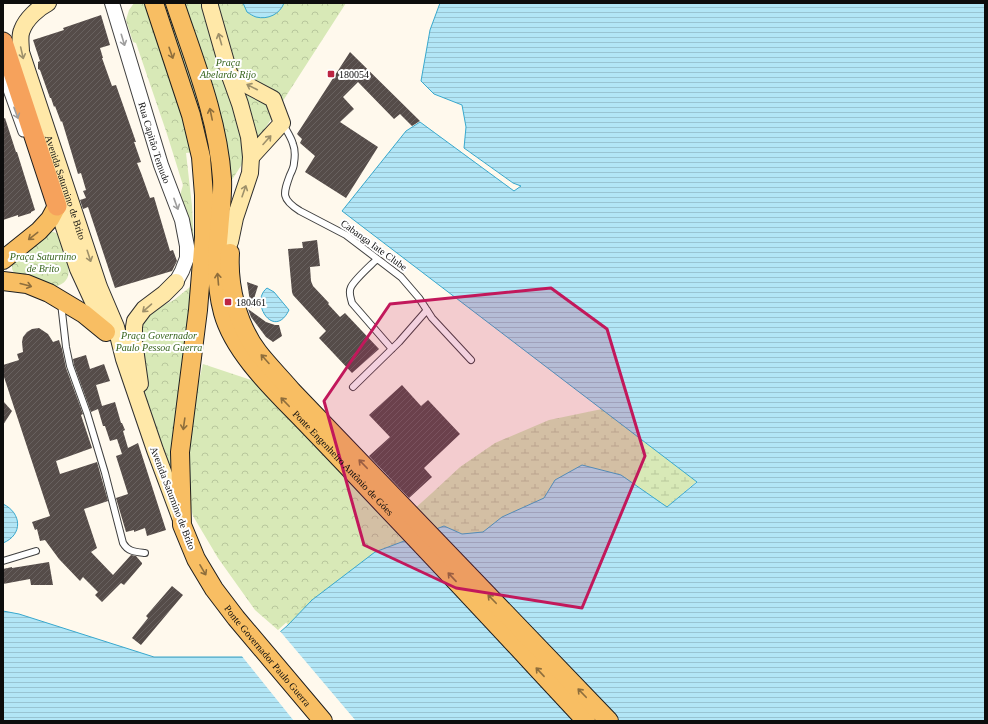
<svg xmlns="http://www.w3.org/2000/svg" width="988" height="724" font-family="Georgia,serif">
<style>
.wetland{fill:url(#wetland-marsh)}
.park{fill:url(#park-crowns)}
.water{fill:url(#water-rules);stroke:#39a8cd}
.pier{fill:#fff9ed}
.building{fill:url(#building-hatch)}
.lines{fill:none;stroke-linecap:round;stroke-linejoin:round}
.service-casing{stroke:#404040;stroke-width:8}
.pedestrian-casing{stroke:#404040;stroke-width:11}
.tertiary-casing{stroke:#404040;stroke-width:16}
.secondary-casing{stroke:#2f2f2f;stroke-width:18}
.primary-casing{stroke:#1e1e1e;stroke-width:20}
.trunk-casing{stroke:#1e1e1e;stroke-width:21}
.service{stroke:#fff;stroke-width:6}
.pedestrian{stroke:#fff;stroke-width:9}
.tertiary{stroke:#fff;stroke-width:14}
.secondary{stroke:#ffe8a8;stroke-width:16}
.primary{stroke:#f8be63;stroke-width:18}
.trunk{stroke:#f6a25c;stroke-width:19}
.oneway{stroke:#9e906a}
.oneway2{stroke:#9e9e9e}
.oneway3{stroke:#8e6e3c}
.marked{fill:#c2185b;fill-opacity:0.2;stroke:#c2185b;stroke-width:3;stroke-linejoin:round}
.poi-dot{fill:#bc2543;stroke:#fff;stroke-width:1.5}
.labels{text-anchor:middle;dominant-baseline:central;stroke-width:4;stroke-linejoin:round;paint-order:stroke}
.park-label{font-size:10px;font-style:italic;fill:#37641d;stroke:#fff}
.poi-label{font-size:10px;fill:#0d0d0d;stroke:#fff;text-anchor:start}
.street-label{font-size:10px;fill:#0d0d0d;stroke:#fff}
</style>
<defs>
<pattern id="wetland-marsh" width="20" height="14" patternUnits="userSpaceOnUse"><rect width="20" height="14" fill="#d8e9b7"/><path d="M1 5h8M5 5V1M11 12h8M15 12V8" fill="none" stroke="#b8c79c"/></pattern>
<pattern id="park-crowns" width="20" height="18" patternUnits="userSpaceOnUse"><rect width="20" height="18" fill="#d8e9b7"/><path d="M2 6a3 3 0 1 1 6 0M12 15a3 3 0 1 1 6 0" fill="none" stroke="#b8c79c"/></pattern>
<pattern id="water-rules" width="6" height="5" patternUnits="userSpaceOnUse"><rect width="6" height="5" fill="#b2e6f6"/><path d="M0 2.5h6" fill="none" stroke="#98c4d2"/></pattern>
<pattern id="building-hatch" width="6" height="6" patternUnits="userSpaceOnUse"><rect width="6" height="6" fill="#554c49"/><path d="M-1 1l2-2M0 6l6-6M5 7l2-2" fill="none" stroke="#68615f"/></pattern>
</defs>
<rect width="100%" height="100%" fill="#fff9ed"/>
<path class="wetland" d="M602 409 697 481 667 507 252 657 288 625 264 593 382 538 432 493 460 467 495 443 549 420Z"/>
<path class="park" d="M134 3H346L228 186 220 149 186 153 192 206 194 245 180 199 181 192 183 185 181 179 167 134 136 43 133 42 126 20 129 10Z
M49 231C53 232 56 232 58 235 61 240 63 248 64 253 69 268 74 281 55 287L15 275 12 269V264Z
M190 287H192L182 375 172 440V460L173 486 145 405 129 343 150 312 174 300Z
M203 364 254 381 312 438 369 504 403 535 375 547 313 595 289 620 278 630 255 610 218 558 193 516 186 489V432Z"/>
<path class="water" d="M243 3H284C280 14 268 20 256 17 253 16 250 14 247 12Z
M440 3H985V721H3V611L19 614 154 657H252L288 625 312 600 375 552 444 526 462 534 483 532 502 517 544 498 555 480 582 465 621 475 667 507 697 482 342 211 406 131 420 122 514 191 521 186 513 183 464 148 466 127 462 105 434 94 421 81 430 30Z
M267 288 274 292 289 310C274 341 249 302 267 288Z
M3 504C22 513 23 535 3 543Z"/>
<path class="pier" d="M279 630 356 721H294L241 655H251Z"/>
<path class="building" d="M101 15 110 45 100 48 103 58H102L112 86 116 85 136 142H134L141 162 137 163 141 173 150 198 154 197 170 251 173 250 177 261 172 271 115 288 88 207 83 209 80 200 86 198 83 191 86 190 81 173 78 174 62 121 61 122 55 106 54 107 51 98H50L40 70 38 69V62L40 61 33 40 64 30 63 28Z
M350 52 420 121 412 126 400 114 394 119 358 82 343 97 354 109 340 122 378 147 346 198 305 172 315 156 300 143 302 139 297 134Z
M5 118 16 152H17L22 168 35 210 31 212V213L18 217V215L3 220V119Z
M317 240 320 266 310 267 311 281 313 286 329 303 328 304 340 317 345 313 379 349 352 373 319 338 326 331 293 295 292 292 288 249 303 248 302 242Z
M247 282 258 286 251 308Z
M248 309 266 322 275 325H279L282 336 273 342 266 337 251 317Z
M39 328 48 334 53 342 59 340 62 349 66 368 83 414 81 415 92 448 56 461 60 474 97 462 108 501 84 509 97 548 91 552 113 575 131 555 136 556 142 563V564L124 585 121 583 102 602 95 595 98 592 83 577 80 581 59 559 45 540 40 541 37 529 35 530 32 522 50 516 3 374V365L19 360 17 354 23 352 22 342 23 337 27 332 32 329Z
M86 355 90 369 104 364 110 381 96 385 102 406 115 402 121 423H122L125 430 123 431 128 448 138 443 166 530 147 536 145 528 134 532V530L126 532 116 498 128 494 116 456 122 454 117 439 110 441 105 426H103L98 409 91 412 74 365 73 359Z
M402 385 421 406 428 400 460 434 424 468 432 477 409 498 369 456 390 437 369 415Z
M3 401 12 411 3 425Z
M49 562 53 585H31L30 579 3 584V569L12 567V568Z
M172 586 183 595 141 645 132 638 148 618 146 616Z"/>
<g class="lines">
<g class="service-casing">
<path id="service" d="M283 124C286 130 291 137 293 144 295 149 295 157 294 163 294 167 292 171 290 175 283 194 281 199 300 211L346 235 401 277 419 298 432 318 471 360
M377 259C370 266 355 279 351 287 348 293 351 298 352 303L392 349
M61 303 66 347 70 366 87 413 105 473 123 543C128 552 136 552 145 553
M353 387 399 342 427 310
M3 561 36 551"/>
</g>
<g class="pedestrian-casing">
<path id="pedestrian" d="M3 76 23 132"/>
</g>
<g class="tertiary-casing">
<g id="tertiary">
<path id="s1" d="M112 3 161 165 182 220 187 246V258L182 271 176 282"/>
</g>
</g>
<g class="secondary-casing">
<g id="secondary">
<path id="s2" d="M48 3C38 8 26 19 22 30 19 36 21 45 21 52L99 287 116 327 124 359 155 450 180 517"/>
<path d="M210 3V6L230 76 240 104 249 137 251 157 250 173 235 218 230 242"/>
<path d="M230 76 273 99 282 123 251 157"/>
<path d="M57 206 78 269 107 332"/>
<path d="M140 384 134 341V327L135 321 144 309 164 294 176 282"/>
</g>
</g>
<g class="primary-casing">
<g id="primary">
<path id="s3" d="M154 3 191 115 201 157 204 195V237L198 310 180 452 182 525 196 559 214 589 236 618 323 721"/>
<path id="s4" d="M175 3C194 60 218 118 222 179 223 196 220 214 219 231 216 258 216 287 223 313 234 353 274 390 303 420 328 446 353 472 378 499 448 572 517 647 586 721"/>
<path d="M230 253C228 286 237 324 258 352 268 365 281 378 292 391L609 721"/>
<path d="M3 260 39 231 50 219 57 206"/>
<path d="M3 281 27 284 49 293 84 314 106 332"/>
</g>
</g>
<g class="trunk-casing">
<path id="trunk" d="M3 42 57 206"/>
</g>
<use href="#service" class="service"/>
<use href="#pedestrian" class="pedestrian"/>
<use href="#tertiary" class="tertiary"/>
<use href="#secondary" class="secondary"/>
<use href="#primary" class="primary"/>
<use href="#trunk" class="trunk"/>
</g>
<defs><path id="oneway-shaft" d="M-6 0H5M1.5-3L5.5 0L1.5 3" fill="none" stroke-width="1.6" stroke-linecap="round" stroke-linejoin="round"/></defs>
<g class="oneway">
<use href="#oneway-shaft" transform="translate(220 39) rotate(-106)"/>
<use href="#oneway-shaft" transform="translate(22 53) rotate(77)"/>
<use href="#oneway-shaft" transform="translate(252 87) rotate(-153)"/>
<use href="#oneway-shaft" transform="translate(267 140) rotate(-48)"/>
<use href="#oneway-shaft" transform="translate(244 191) rotate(-71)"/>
<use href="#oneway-shaft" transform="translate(89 256) rotate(72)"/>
<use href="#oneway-shaft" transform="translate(147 308) rotate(139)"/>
</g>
<g class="oneway2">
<use href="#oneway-shaft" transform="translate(123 40) rotate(73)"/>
<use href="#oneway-shaft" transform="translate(16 113) rotate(70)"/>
<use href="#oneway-shaft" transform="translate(176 204) rotate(70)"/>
</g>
<g class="oneway3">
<use href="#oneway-shaft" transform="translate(171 53) rotate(71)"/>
<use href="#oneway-shaft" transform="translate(211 114) rotate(-102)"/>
<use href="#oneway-shaft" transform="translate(33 236) rotate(142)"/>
<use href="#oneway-shaft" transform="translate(218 279) rotate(-95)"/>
<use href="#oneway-shaft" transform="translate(26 285) rotate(15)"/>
<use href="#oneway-shaft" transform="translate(265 359) rotate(-132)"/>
<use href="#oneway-shaft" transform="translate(285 402) rotate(-134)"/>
<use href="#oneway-shaft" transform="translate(184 424) rotate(98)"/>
<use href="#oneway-shaft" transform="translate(363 464) rotate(-134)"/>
<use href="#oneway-shaft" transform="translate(203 570) rotate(60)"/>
<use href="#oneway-shaft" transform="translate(452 577) rotate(-133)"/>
<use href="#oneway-shaft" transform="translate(492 599) rotate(-134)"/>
<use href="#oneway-shaft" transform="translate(540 672) rotate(-133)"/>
<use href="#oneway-shaft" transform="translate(582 693) rotate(-134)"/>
</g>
<path class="marked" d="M551 288 607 329 645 456 582 608 456 588 364 545 324 401 390 304Z"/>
<g class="poi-dot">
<rect x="327" y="70" width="8" height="8" rx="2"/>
<rect x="224" y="298" width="8" height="8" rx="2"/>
</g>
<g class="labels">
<g class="park-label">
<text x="228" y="62">Praça<tspan x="228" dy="12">Abelardo Rijo</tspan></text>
<text x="43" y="256">Praça Saturnino<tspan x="43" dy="12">de Brito</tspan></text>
<text x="159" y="335">Praça Governador<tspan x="159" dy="12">Paulo Pessoa Guerra</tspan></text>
</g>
<g class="poi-label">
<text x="339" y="74">180054</text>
<text x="236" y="302">180461</text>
</g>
<g class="street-label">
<text stroke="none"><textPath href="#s1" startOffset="146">Rua Capitão Temudo</textPath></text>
<text stroke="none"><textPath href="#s2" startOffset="203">Avenida Saturnino de Brito</textPath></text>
<text transform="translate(374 245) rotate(36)">Cabanga Iate Clube</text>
<text stroke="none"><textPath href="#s4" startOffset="511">Ponte Engenheiro Antônio de Góes</textPath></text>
<text transform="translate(173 498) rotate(69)">Avenida Saturnino de Brito</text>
<text stroke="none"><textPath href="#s3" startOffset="688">Ponte Governador Paulo Guerra</textPath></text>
</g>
</g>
<rect width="988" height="724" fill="none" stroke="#0d0d0d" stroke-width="8"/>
</svg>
